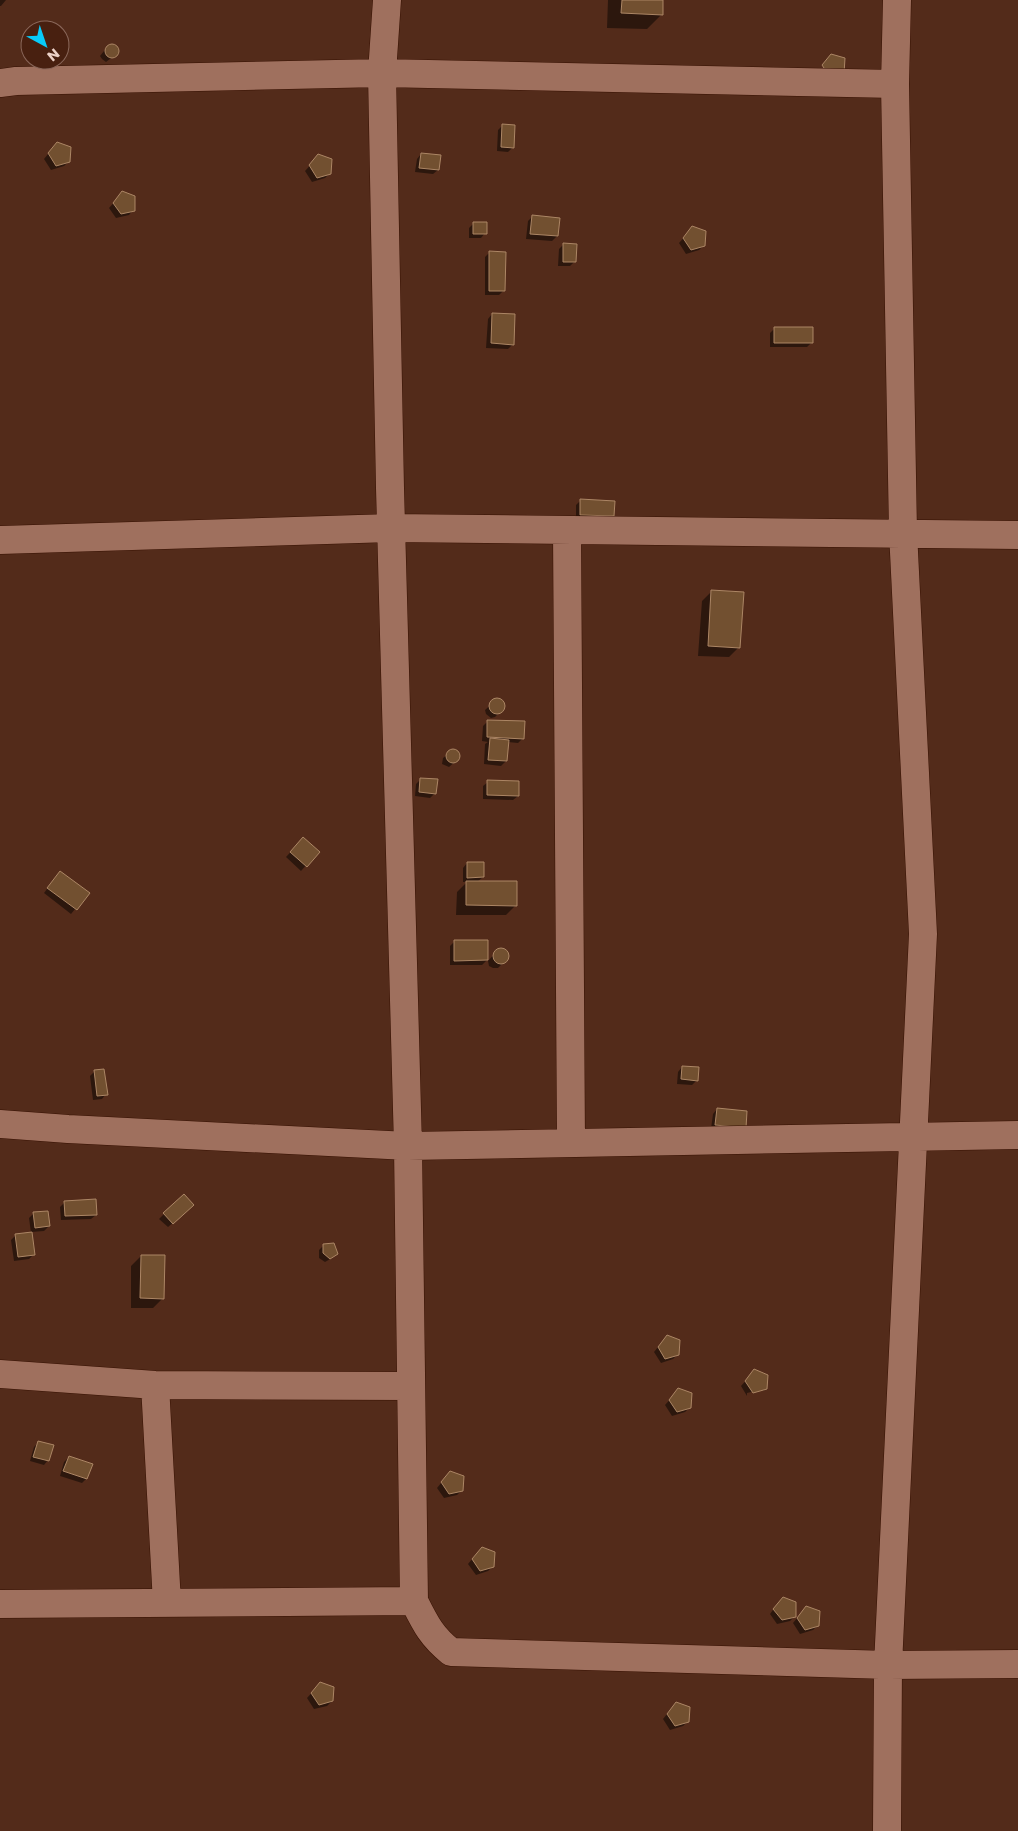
<svg xmlns="http://www.w3.org/2000/svg" width="1018" height="1831" font-family="Poppins,sans-serif">
<style>
.shadow{fill:#0007}
.building{fill:#725030;stroke:#ac8665}
.lines{fill:none;stroke-linecap:round;stroke-linejoin:round}
.minor-casing{stroke:#371102;stroke-width:29}
.minor{stroke:#9f705e;stroke-width:28}
</style>
<rect width="100%" height="100%" fill="#532b1a"/>
<path class="shadow" d="M0 0H6L1 6H0Z
M608 0H662L661 15 647 29 607 28Z
M112 45 117 50 115 55 106 62 102 59 100 56 104 51 109 46Z
M503 125 513 147 508 152 497 151 498 130Z
M53 148 69 161 64 166 51 170 44 159Z
M421 154 438 170 433 174 415 172 417 159Z
M316 159 330 173 325 178 312 182 305 171Z
M118 198 133 210 129 215 116 218 109 208Z
M532 217 557 236 552 241 526 239 528 221Z
M474 223 485 233 481 238H469V228Z
M688 233 704 245 699 250 686 254 679 243Z
M563 245 575 261 570 266H558L559 249Z
M490 252 504 290 499 295H485V257Z
M492 314 513 344 508 349 486 348 488 319Z
M775 328 812 342 807 347H770V333Z
M581 500 613 516 608 521 576 519V505Z
M712 591 739 647 729 657 698 656 702 601Z
M499 700 503 705V709L495 717 491 718 486 714 485 710 495 701Z
M488 721 523 738 518 743 507 742 506 761 501 766 484 764 485 744 488 742 482 741 483 726Z
M452 751 457 752 458 759 449 767 442 764 443 758Z
M421 779 435 793 430 798 415 796 416 784Z
M488 782 518 796 513 800 483 799V786Z
M298 844 318 852 301 871 286 857Z
M467 863 483 877 477 882 516 905 506 915H456L457 892 467 882H463V868Z
M56 877 88 893 71 914 44 893Z
M454 942 487 960 482 965H450V946Z
M498 950H502L507 954 506 960 498 968H493L489 966 488 961Z
M682 1067 697 1080 692 1085 677 1084 678 1072Z
M94 1072 106 1094 102 1099 93 1100 90 1076Z
M717 1109 744 1127 711 1129 713 1114Z
M65 1202 96 1215 91 1219 61 1220 60 1207Z
M188 1210 168 1227 159 1219 164 1214Z
M34 1213 49 1226 44 1231 31 1232 34 1254 29 1259 14 1261 11 1240 16 1235 31 1233 29 1218Z
M324 1245 332 1258 325 1262 319 1258V1250Z
M141 1256 163 1298 153 1308H131V1266Z
M662 1342 678 1354 673 1359 661 1363 654 1352Z
M750 1376 766 1389 763 1391V1389L747 1393V1396L741 1386Z
M674 1395 690 1407 685 1412 672 1416 665 1405Z
M39 1442 48 1460 44 1465 30 1461 34 1447Z
M69 1457 86 1479 82 1483 60 1476 64 1462Z
M446 1477 462 1490 457 1495 444 1498 437 1488Z
M477 1553 493 1566 488 1571 476 1575 468 1564Z
M778 1603 795 1616 790 1621 777 1624 770 1614Z
M802 1612 818 1625 813 1630 800 1634 793 1623Z
M316 1688 332 1701 327 1706 314 1709 307 1698Z
M671 1709 688 1721 683 1726 670 1730 663 1719Z"/>
<path class="building" d="M622 0H663V15L621 13Z
M105 51a7 7 0 1 1 14 0a7 7 0 1 1-14 0Z
M831 54 845 58 844 74 830 77 822 65Z
M502 124 515 125 514 148 501 147Z
M57 142 71 147 70 162 56 166 48 153Z
M421 153 441 155 439 170 419 168Z
M318 154 332 159 331 174 317 178 309 165Z
M122 191 135 196V211L121 214 113 203Z
M532 215 560 218 558 236 530 234Z
M473 222H487V234H473Z
M692 226 706 231 705 246 691 250 683 238Z
M563 243 577 244 576 262H563Z
M489 251 506 252 505 291H489Z
M492 313 515 314 514 345 491 343Z
M774 327H813V343H774Z
M580 499 615 501 614 516 580 515Z
M711 590 744 592 740 648 708 646Z
M489 706a8 8 0 1 1 16 0a8 8 0 1 1-16 0Z
M487 720 525 721 524 739 487 737Z
M490 738 509 740 507 761 488 760Z
M446 756a7 7 0 1 1 14 0a7 7 0 1 1-14 0Z
M420 778 438 779 436 794 419 792Z
M487 780 519 781V796L487 795Z
M303 837 320 852 307 867 290 852Z
M467 862H484V877L467 878Z
M60 871 90 893 77 910 47 888Z
M466 881H517V906L466 905Z
M454 940H488V960L454 961Z
M493 956a8 8 0 1 1 16 0a8 8 0 1 1-16 0Z
M682 1066 699 1067 698 1081 681 1079Z
M104 1069 108 1095 97 1096 94 1070Z
M717 1108 747 1111 746 1128 715 1125Z
M184 1194 194 1205 173 1224 163 1213Z
M96 1199 97 1215 65 1216 64 1201Z
M48 1211 50 1226 35 1228 33 1212Z
M32 1232 35 1255 18 1257 15 1234Z
M334 1243 338 1254 330 1259 323 1253V1244Z
M141 1255H165L164 1299 140 1298Z
M667 1335 680 1340 679 1355 665 1359 658 1347Z
M754 1369 768 1375 767 1389 753 1393 745 1381Z
M678 1388 692 1393 691 1408 677 1412 669 1400Z
M38 1441 54 1445 49 1461 33 1457Z
M69 1456 93 1464 87 1479 63 1471Z
M450 1471 464 1476 463 1491 449 1494 441 1482Z
M482 1547 495 1552 494 1567 480 1571 472 1559Z
M783 1597 796 1602V1617L782 1620 773 1609Z
M806 1606 820 1611 819 1626 805 1630 797 1618Z
M320 1682 334 1687 333 1701 319 1705 311 1693Z
M676 1702 690 1707 689 1722 675 1726 667 1714Z"/>
<g class="lines">
<g class="minor-casing">
<path id="minor" d="M387 0 382 73 390 488 408 1146 414 1601C425 1623 431 1636 451 1652L888 1665 1018 1664
M0 83 16 81 382 73 895 84
M567 530 571 1143
M0 540 391 528 1018 535
M0 1124 68 1129 408 1146 1018 1135
M0 1374 155 1385 411 1386
M155 1385 167 1603
M0 1604 414 1601
M887 1831 888 1665 923 934 903 532 895 84 897 0"/>
</g>
<use href="#minor" class="minor"/>
</g>
<g transform="translate(45 45) rotate(140)"><circle r="24" fill="#482010" stroke="#8a675a"/>
<path d="M0-4L9 19L0 12L-9 19Z" fill="#08cbfa"/>
<text y="-8" font-size="14" font-weight="bold" text-anchor="middle" fill="#ecd2c8">N</text>
</g>
</svg>
